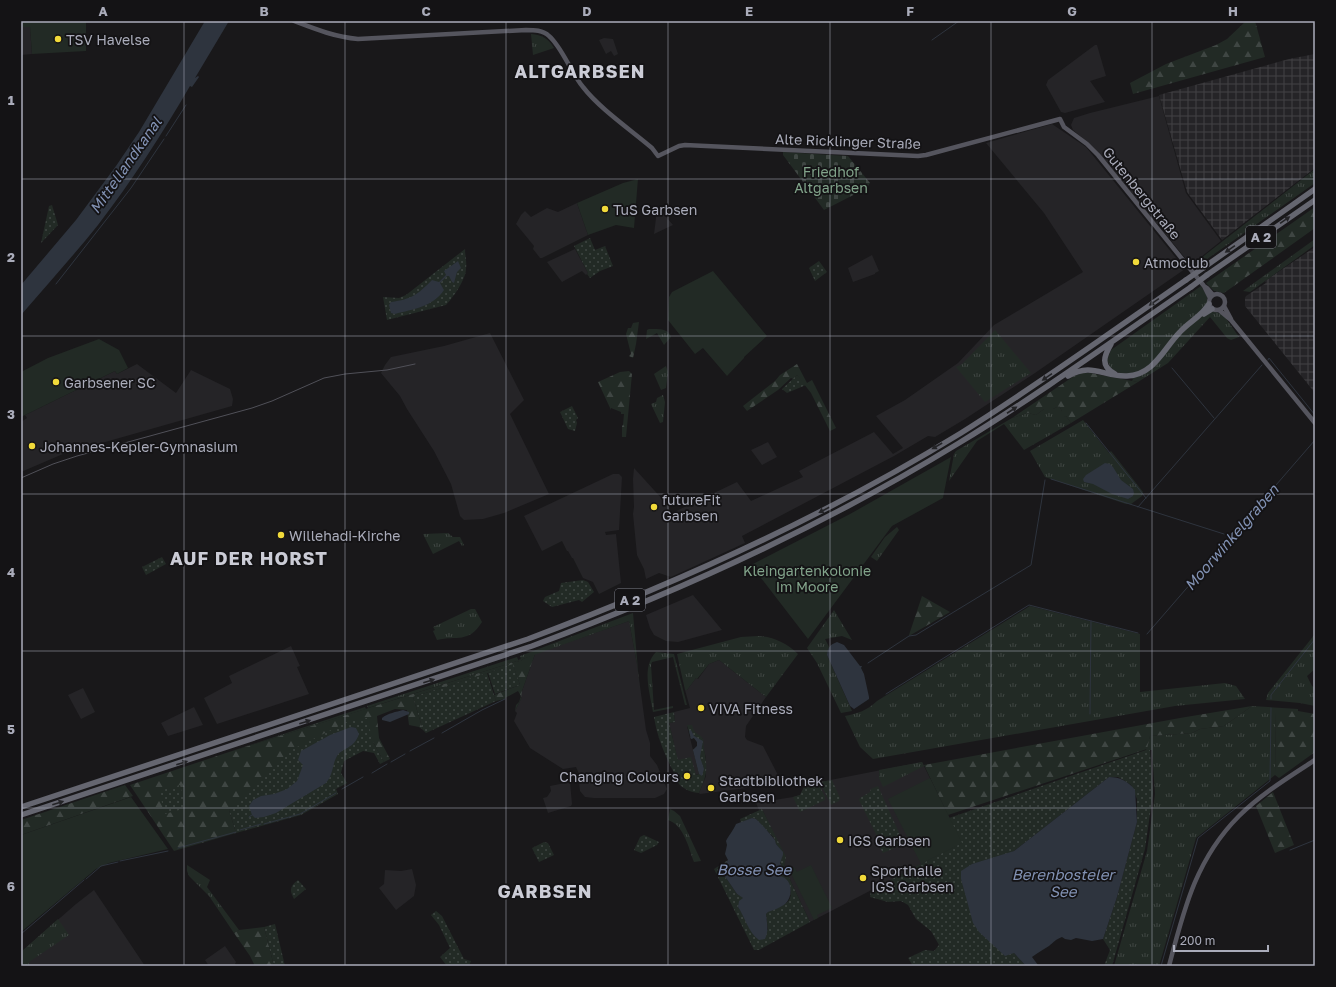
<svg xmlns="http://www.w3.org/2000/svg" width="1336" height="987" font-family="'Golos Text',sans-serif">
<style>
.built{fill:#252427}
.industrial{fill:url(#industrial-grid)}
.grass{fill:url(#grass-tufts)}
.forest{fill:url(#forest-firs)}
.cemetery{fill:url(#cemetery-stones)}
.park{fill:url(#park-dots)}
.garden{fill:#222a25}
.water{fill:#2e343e}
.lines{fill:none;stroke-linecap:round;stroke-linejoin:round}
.stream{stroke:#2e343e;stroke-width:1}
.major{stroke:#55555e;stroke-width:4.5}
.highway{stroke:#656670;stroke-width:5.5}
.tram{stroke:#505058;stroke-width:1}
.highway-bridge{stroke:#656670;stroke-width:5.5}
.oneway{fill:#242427}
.grid{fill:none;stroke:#aaacba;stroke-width:1;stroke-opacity:0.55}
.poi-dot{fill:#f1da3a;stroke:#141315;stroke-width:1.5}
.labels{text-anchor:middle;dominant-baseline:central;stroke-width:3.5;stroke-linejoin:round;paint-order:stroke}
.shield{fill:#141315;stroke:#7d7e88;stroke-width:1}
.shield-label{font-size:13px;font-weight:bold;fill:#aaacba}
.poi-label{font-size:14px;fill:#aaacba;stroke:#141315;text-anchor:start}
.street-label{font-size:14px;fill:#aaacba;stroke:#141315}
.park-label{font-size:14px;fill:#82a48b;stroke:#141315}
.water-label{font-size:15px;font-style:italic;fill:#8292b4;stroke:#141315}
.district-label{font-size:18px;font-weight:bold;letter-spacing:1px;fill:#cbccd6;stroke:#141315}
.neatline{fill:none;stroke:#aaacba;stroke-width:1.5}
.grid-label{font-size:13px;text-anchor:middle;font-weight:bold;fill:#aaacba}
</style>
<defs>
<pattern id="industrial-grid" width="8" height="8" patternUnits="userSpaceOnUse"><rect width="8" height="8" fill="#252427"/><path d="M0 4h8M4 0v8" fill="none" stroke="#424144"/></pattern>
<pattern id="grass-tufts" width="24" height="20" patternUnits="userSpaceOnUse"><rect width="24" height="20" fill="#222a25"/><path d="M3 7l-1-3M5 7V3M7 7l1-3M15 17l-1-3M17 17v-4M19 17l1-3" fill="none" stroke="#3f4643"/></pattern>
<pattern id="forest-firs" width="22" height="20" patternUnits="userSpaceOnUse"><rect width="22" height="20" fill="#222a25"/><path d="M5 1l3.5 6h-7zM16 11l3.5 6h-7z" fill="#3f4643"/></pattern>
<pattern id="cemetery-stones" width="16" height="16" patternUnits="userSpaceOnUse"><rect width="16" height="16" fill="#222a25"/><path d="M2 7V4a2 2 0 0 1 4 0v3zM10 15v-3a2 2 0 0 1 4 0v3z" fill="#3f4643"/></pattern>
<pattern id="park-dots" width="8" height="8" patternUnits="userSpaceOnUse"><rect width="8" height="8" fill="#222a25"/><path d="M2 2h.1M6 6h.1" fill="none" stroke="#3f4643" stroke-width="1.8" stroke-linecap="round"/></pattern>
</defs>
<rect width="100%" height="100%" fill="#19181a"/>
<path class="built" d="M21 27H30L32 54 21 55Z
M604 38 613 39 618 54 614 56 611 51 606 54 599 40Z
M1095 45H1097L1106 76 1090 81 1105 102 1065 113 1061 112 1046 85 1048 80Z
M1159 96 1186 193 1221 241 1191 265 1094 148 1073 130 1071 125 1074 118 1090 113Z
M1052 124 1086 147 1185 269 1035 373 965 419 935 437 928 436 894 456 742 536 745 543 671 577 659 573 646 579 644 569 637 555 633 514 634 507 633 479 634 468 664 501 672 513 737 482 751 501 803 477 799 471 874 432 893 454 903 448 876 416 905 400 958 363 994 325 1083 272 1044 213 986 143Z
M577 203 588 235 542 258H540L533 249 534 246 516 224 521 215 525 211 531 217 547 208 558 212Z
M657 210 661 211 673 225 654 234Z
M575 249 588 273 586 275 582 271 562 282 547 262Z
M872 255 879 271 875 273V274L853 282 848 268Z
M490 333 524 400 510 414 549 494 504 513 483 519 464 520 460 516 451 484 434 451 407 409 400 396 381 373 385 365 391 357 444 346Z
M137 364 176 393 191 370 230 389 233 399 232 406 63 454 21 472V422L27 418 25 415 115 371 117 374Z
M768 442 777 457 762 465 751 450Z
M613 474H619L622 477 619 530 605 532 606 535 616 534 621 583 599 594 593 582 583 578 573 558H572L568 551H567L562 541 542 551 524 516Z
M693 595 722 630 678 642 666 641 654 635 650 628 646 615Z
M629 621 637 664 646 730 650 743V756L657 765 667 789 664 794 655 798H594L585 797 580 791 579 782 580 776 576 767 563 769 530 748 514 721 517 713 515 711 521 699 522 691 535 654Z
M291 646 300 666 297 667 309 694 217 724 204 698 232 683 229 676Z
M719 660 766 697 746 726 745 737 747 740 763 746 779 777 780 782 754 787 700 794 699 793 706 776V758L703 747V739L687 726 699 774 695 775 678 761 669 723 675 722 674 712 690 708 685 690H687L696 678 698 679 709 664Z
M83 688 95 712 81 719 68 695Z
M194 707 203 725 168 736 161 723Z
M922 762 962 843 810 922 784 867 785 857 762 809 759 810 756 803 793 797 800 795 805 785Z
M570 782 572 804 571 806 548 813 543 798 547 797 551 791 550 786Z
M412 869 416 885 414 896 396 910 379 888 384 884 385 870 401 871Z
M94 890 145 966H21V952L76 904Z
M225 946 236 962 235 964 238 966H209L205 960Z"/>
<path class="industrial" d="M1315 54V168L1222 240 1187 192 1159 95 1289 59Z
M1315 247V393L1245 306V298L1246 296 1266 283 1265 281Z"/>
<path class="grass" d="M531 34C542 35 548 38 554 48L533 55Z
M1315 169V183L1193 269 1191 266Z
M1315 239V245L1250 292 1243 291Z
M1201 286 1207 296V305L1212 311 1219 313 1225 317 1239 337 1231 340 1227 338 1210 317 1168 363 1138 382 1132 381 1133 379 1111 369 1107 360 1111 350Z
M649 329C657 329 669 328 671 337L664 345 657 333 646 339 647 330Z
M995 330 1031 373 985 402 956 367 962 364Z
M666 366 668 372 666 388 661 390 654 374Z
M663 395 665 402 663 422 660 423 651 404 656 402 657 398Z
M1059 406 1062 411 1060 418 1066 416 1071 423 1024 450 1004 424 977 441 949 481 954 454 956 451 1012 418 1028 413 1036 415 1044 409H1053Z
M1083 420 1109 453 1111 451 1143 492 1142 496 1131 504H1126L1045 477 1030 451Z
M897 527 899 530 877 561 871 557 885 537Z
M448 533 453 537H460L464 545 462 546 459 541 433 554 423 534Z
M1030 606 1140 634V692L1225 683 1236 686 1245 699 1175 706 873 759 860 747 845 716C859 713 866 711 877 701Z
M471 609H475L482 622C468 644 457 635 437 640L433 631 435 630 433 627Z
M834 610 852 640 842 636 825 639 829 647 827 655 852 711 841 713 817 663 807 648Z
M633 613 640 693 637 664 629 621 523 659 521 661 520 656Z
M1315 634V669L1307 676 1312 686 1315 688V706L1300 703 1266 700 1268 693Z
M758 636C774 637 786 643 798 654L766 697 719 660 709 664 697 679 696 678 687 690H685L677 654 741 637Z
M656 652 674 654 687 705H685L673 657 652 662 651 665 654 710 673 706V708L653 712C650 693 641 667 656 652Z
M517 657 519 662 517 661 368 708 367 706Z
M1252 706 1298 709V711H1276L1275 775 1196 838 1159 966H1114L1147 851 1155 794 1152 750H1146L1150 736 1192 733 1200 729 1224 726Z
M365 707 366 709 226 753Z
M922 762 924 766 883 787 879 778V770Z
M670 809 674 811 680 816 701 861 694 862C689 849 684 825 668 820Z
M187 865 210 880 207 887 239 930 234 933 209 896 189 876 187 871Z
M58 919 69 935 29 962V966H21V952Z"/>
<path class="forest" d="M1246 21H1255L1265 57 1133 94 1130 83 1166 64 1216 45 1227 39Z
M1315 207V228L1224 293 1214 291 1206 283Z
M639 322 636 344 633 358 629 356 631 354 626 334 628 328H631L633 323Z
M797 364 807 383 812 380 836 428 830 431 811 393 797 375 793 379 791 378 778 390 747 411 743 406 775 381 780 375Z
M629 371 632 374 626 437H622V426L623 425 624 414H621V412L611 408V410L598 382 620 372Z
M1082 373H1090L1138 382 1071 423 1066 416 1060 419 1057 414 1062 411 1059 406 1053 409H1044L1036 415 1028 413 1012 418 1074 376Z
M922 596 950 612 909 636V635Z
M535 654 522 691 521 699 515 711 516 705 519 702 521 696 518 691 505 698V699L496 701 494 695 520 685 513 665 413 697 423 730 419 727 409 725 407 710 395 709 377 716 379 738 390 759 384 762 373 742 229 810 236 833 174 851 130 785 226 753 517 661 519 662 518 660 521 659V661L523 659Z
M1252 706 1224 726 1200 729 1192 733 1150 736 1147 749 948 815 924 765 1180 718Z
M1276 710 1298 711 1315 714V752L1279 778 1275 775Z
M125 785 133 796 21 835V820Z
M1273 792 1294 845 1275 853 1256 806Z
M264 927 274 966H255L250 956 234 933 239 930Z"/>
<path class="cemetery" d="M783 152 848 156 870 183 867 188 824 210 783 155Z"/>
<path class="park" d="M52 205 58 225 41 243 49 206Z
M590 238 595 250 605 246 613 266 600 271 590 278 587 274 588 273 574 246Z
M465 249C465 255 467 262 466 269 466 279 453 298 446 305L387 320 383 297 399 298 406 295Z
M819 261 827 272 815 281 809 268Z
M797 375 806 385 787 393 782 389Z
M572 406 578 418 576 420 577 423 575 431 568 429 560 412Z
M162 557 166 564 146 575 142 567Z
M583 580 588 582 594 592 582 602 579 600 552 607 543 601 545 597 559 591 561 583Z
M513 664 520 685 495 694 488 673Z
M487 673 496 701 426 733 423 730 413 697Z
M674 712 675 722 669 723 678 760 691 757 696 775 699 774 693 750 697 746V742L694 738 691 739 687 725H692C695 736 700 733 703 739 704 742 703 746 704 749 708 769 707 775 699 793 693 793 683 789 679 784 676 779 674 772 671 767 663 750 657 736 654 717Z
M367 718 373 742 384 762 380 764 374 753 363 751 344 761 341 773 347 783 336 789 338 794 301 815 236 833 229 810 293 749 349 721Z
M1146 750H1150L1153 793 1145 849 1112 966H1104L1110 950 1103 939 1117 897 1137 822V799L1131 785 1125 781 1118 777H1109L1014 851 1007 854 1014 953 1026 966H913L908 958 925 950 934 951 939 945 931 931 916 919 908 905 901 901 888 902 870 897 871 890 961 843 949 818Z
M832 780 840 798 839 801 831 805 820 782Z
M818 782 825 797V800L800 812 793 797 800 795 805 785Z
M180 785 186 808 165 814 159 791Z
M878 786 904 844 883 853 876 841 877 836 859 800 860 798 870 792 871 789Z
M762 809 786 857 784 867 810 922 759 950H754L714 869 728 860 722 872 737 894 744 898 738 907 742 913 768 930 766 914C774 905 795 908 790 888 789 882 785 879 780 876L783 873 784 871 780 862 781 850 776 844 774 838 756 819 752 818 741 823 740 819Z
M644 835 659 842 657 845 641 853 634 850 640 837Z
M544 842 548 843 554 855 539 862 532 848Z
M298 880 306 889 294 899C289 890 290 886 298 880Z
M436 911 442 916 464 959 471 961 469 966H447L440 957 450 948 439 925 431 915Z
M275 924 285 966H274L264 927Z"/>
<path class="garden" d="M21 21H86V51L32 54 30 27H21Z
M638 179 634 228 616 225 588 235 577 203 623 183Z
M713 271 767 336 744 357V358L727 376 703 348 695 354 668 320 669 297 672 292Z
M99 339 119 350 128 368 117 374 115 371 21 417V372L48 358Z
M951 457 943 498 892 526 808 639 751 565 850 514Z
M930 778 962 843 921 864 888 799Z
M131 797 168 849 109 863 96 869 21 932V835Z
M811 865 832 908 817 915 818 918 814 920 789 869 794 867 797 872Z"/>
<path class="water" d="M205 21H229L195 78 198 76 199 77 192 87 190 86C162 134 132 181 98 225 73 256 47 285 21 315V285L76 220 116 166 139 132Z
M458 261 461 268 457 272 454 283 452 282 449 276H447L440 283 444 290C433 307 413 309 395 314L391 313 389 305 391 302C412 299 417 295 432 280L439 282 446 275 444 271Z
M1105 463 1110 464 1113 467 1121 480 1133 489 1134 493 1133 496 1128 499 1112 494 1093 484 1084 482 1083 479 1086 475Z
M837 642 844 645 860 666H862L861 668 864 674 869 697V699L854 709 850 706 827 655C828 648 829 645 837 642Z
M403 710 409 712V714L390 722 382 720V718C388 713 396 712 403 710Z
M351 727 356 728 359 734C354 749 342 748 337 756 332 765 334 773 326 783L276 813 264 817 255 818 252 815 249 806 253 800 261 796 274 794 287 789 297 781 303 765 298 760 301 751 330 735Z
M691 730 694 736 703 741 700 757 704 769 702 776 699 774 693 750 697 746V742L694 738 691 739 689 731Z
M1109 777C1120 777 1128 781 1135 790L1137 822 1117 897 1103 939 1092 941 1076 938 1071 940 1065 939 1062 937C1055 940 1055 941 1049 946 1043 950 1037 953 1032 957L1038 965 1037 966H1026L1014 953 1005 956 979 932 973 923 961 879V871L972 864 1014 851Z
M752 818 756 819 764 827 775 840 776 844 783 852V855L780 863C783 868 785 871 780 876 782 877 784 877 786 879 794 886 791 902 782 906 777 909 773 910 768 912L766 914C767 923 769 931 765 939L759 940C748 932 745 917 738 907L739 901 743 898 737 894 722 872 725 864 728 860 725 854 727 845 726 841C729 835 733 831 736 824Z"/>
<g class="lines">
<path class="stream" d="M932 40 959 21
M166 136 186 105
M56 284 131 188 164 139
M1268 360 1269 358 1315 415
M1172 368 1214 418
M1086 423 1146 498
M1051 479 1224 534
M1138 507 1262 365
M1147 634 1315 440
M868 663 909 636 916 635 1031 565 1045 480
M886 694 1029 605 1138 633
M1271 699V695L1315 639
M1090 714 1091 621
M442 733 482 710 505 699
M410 751 434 738
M391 762 405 754
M372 773 387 764
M342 789 363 777
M249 817 252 815
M264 824 300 814 336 793
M240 830 261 824
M178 848 236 832
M1290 850 1315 840
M120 861 168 851
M86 879 101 866 118 862
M21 934 84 880
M1161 966 1198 838 1270 781 1271 708"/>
<path class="major" d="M294 21C315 29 335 37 358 39L526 30C534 30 543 30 549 36 562 47 571 73 583 87 600 109 631 130 652 148L658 156 679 146 685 145 918 156 926 155 1060 119 1064 127 1087 144 1098 155 1204 286 1207 288 1213 295
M1204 286 1210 298
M1209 302a8 8 0 1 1 16 0a8 8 0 1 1-16 0Z
M1224 306 1231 319
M1219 310 1231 320 1315 423
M1169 966C1184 909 1196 859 1239 816 1261 794 1289 777 1315 760"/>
<path class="highway" d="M1203 268 1315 189
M1207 275 1315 200
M1204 314 1212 309
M1111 344C1104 356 1100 366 1115 374
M1068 376C1093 362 1102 377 1127 376 1154 375 1164 348 1180 332 1189 322 1202 316 1209 304
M21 807 528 639C678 583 824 517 961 433 1038 385 1111 332 1186 280
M21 815 532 646C681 591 823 526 959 443 1038 395 1114 340 1191 287"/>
<path class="tram" d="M21 478 53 464 77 456 252 408 272 401 324 378 345 374 387 370 415 364"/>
<path class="highway-bridge" d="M1186 280 1203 268
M1191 287 1207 275"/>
</g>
<defs><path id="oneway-solid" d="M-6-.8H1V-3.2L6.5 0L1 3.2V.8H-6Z"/></defs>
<g class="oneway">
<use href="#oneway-solid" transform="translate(1285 220) rotate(-35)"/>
<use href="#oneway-solid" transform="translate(1230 249) rotate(145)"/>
<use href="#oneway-solid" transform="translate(1154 302) rotate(145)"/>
<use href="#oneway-solid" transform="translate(1047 377) rotate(146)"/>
<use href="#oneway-solid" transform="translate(1012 410) rotate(-33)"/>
<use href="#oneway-solid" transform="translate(937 446) rotate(150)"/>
<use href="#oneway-solid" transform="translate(824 510) rotate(152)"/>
<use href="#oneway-solid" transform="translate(429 681) rotate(-18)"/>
<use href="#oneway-solid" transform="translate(305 722) rotate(-18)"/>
<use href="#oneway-solid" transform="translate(182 763) rotate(-18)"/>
<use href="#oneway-solid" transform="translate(58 803) rotate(-18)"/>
</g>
<path class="grid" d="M184 21V966M345 21V966M506 21V966M668 21V966M830 21V966M991 21V966M1152 21V966M21 179H1315M21 336H1315M21 494H1315M21 651H1315M21 808H1315"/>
<g class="poi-dot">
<circle cx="58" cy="39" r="4"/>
<circle cx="605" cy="209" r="4"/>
<circle cx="1136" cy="262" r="4"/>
<circle cx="56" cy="382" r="4"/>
<circle cx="32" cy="446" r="4"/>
<circle cx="654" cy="507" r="4"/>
<circle cx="281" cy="535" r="4"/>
<circle cx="701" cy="708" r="4"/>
<circle cx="687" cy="776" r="4"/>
<circle cx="711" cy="788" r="4"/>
<circle cx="840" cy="840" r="4"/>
<circle cx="863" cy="878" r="4"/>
</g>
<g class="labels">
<g class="shield">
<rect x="1246" y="226" width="30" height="22" rx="3"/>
<rect x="615" y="589" width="30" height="22" rx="3"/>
</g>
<g class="shield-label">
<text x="1261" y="237">A 2</text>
<text x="630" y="600">A 2</text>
</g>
<g class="poi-label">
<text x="66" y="39">TSV Havelse</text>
<text x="613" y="209">TuS Garbsen</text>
<text x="1144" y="262">Atmoclub</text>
<text x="64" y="382">Garbsener SC</text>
<text x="40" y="446">Johannes-Kepler-Gymnasium</text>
<text x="662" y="499">futureFit<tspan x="662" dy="16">Garbsen</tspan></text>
<text x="289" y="535">Willehadi-Kirche</text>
<text x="709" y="708">VIVA Fitness</text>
<text x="679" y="776" text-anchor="end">Changing Colours</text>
<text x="719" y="780">Stadtbibliothek<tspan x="719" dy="16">Garbsen</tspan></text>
<text x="848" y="840">IGS Garbsen</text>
<text x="871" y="870">Sporthalle<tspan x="871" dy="16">IGS Garbsen</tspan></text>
</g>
<g class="street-label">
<text transform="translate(848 141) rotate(2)">Alte Ricklinger Straße</text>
<text transform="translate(1142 193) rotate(51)">Gutenbergstraße</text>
</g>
<g class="park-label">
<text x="831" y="171">Friedhof<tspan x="831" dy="16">Altgarbsen</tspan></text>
<text x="807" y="570">Kleingartenkolonie<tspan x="807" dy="16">Im Moore</tspan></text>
</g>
<g class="water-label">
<text transform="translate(125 165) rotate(-55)">Mittellandkanal</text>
<text transform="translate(1231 537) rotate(-49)">Moorwinkelgraben</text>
<text x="754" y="869">Bosse See</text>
<text x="1063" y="874">Berenbosteler<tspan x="1063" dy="17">See</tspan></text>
</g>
<g class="district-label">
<text x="580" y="71">ALTGARBSEN</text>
<text x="249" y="558">AUF DER HORST</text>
<text x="545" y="891">GARBSEN</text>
</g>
</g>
<rect width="1336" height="987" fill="none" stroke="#141315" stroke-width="44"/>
<path d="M1174 945v6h94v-6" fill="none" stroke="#aaacba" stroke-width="2"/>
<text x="1180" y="945" font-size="12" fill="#aaacba" stroke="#141315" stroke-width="3" paint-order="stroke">200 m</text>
<rect x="22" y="22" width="1292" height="943" class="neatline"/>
<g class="grid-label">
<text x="103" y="16">A</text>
<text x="264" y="16">B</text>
<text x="426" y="16">C</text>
<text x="587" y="16">D</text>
<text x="749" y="16">E</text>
<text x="910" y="16">F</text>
<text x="1072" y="16">G</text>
<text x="1233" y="16">H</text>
<text x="11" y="105">1</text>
<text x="11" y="262">2</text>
<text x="11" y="419">3</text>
<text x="11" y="577">4</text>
<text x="11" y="734">5</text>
<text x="11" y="891">6</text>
</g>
</svg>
